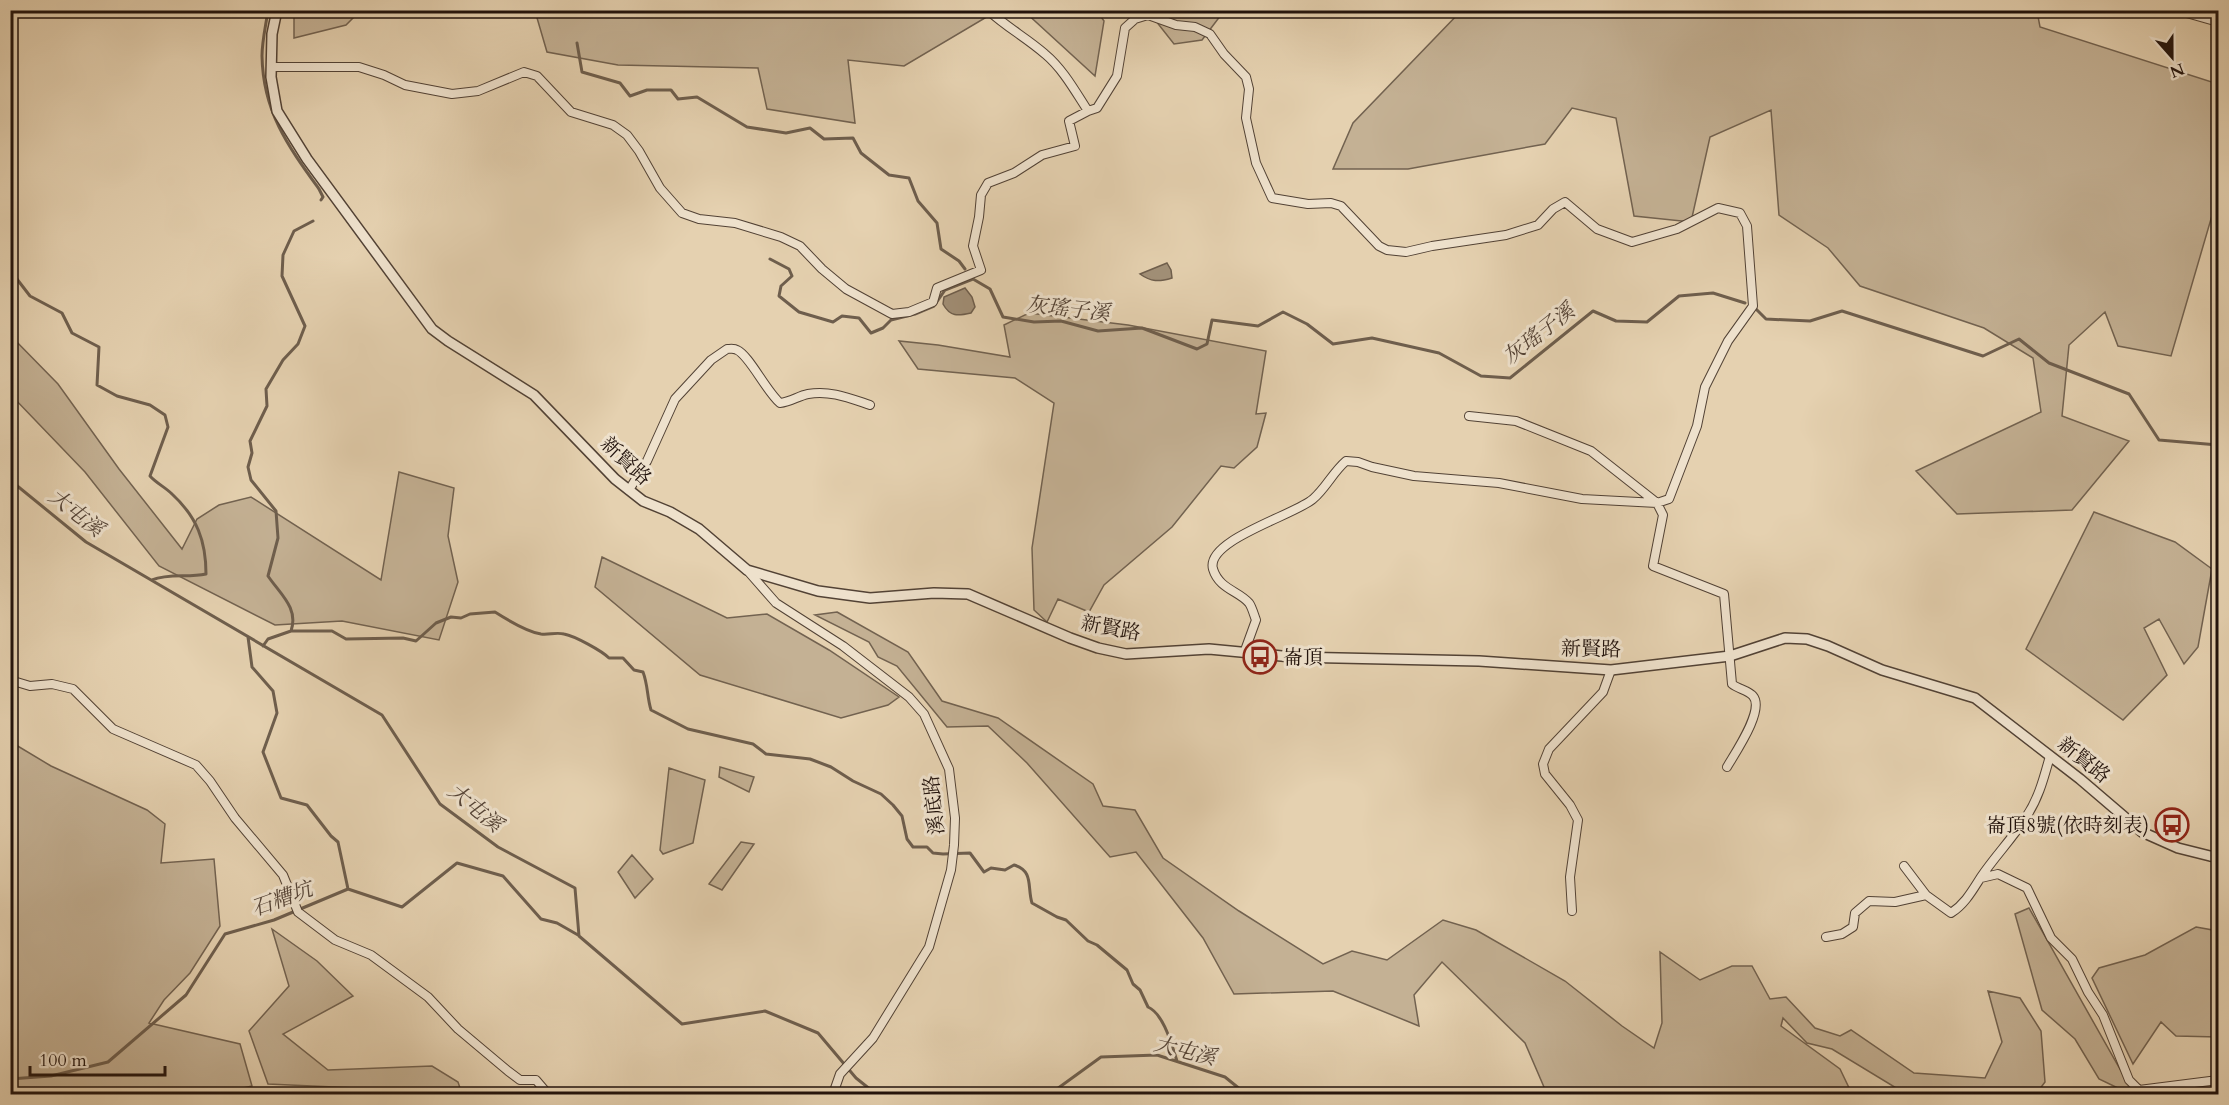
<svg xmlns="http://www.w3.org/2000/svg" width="2229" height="1105" font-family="Cardo,'Noto Serif TC',serif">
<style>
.green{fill:#c4b194;stroke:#726250;stroke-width:1.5}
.water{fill:#a29078;stroke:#6e5e4d;stroke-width:1.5}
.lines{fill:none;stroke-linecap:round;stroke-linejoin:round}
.stream{stroke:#6e5e4d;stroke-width:3}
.minor-casing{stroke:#524235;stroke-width:10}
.tertiary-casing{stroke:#524235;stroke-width:12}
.minor{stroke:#eee1cc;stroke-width:8}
.tertiary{stroke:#eee1cc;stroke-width:9}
.labels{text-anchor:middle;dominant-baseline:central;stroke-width:6;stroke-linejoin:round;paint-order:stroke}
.street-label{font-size:20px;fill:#21120c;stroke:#eee1cc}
.poi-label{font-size:20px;fill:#21120c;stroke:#eee1cc;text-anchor:start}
.water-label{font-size:21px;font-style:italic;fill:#554437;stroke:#eee1cc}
</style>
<rect width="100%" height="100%" fill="#e5d1b0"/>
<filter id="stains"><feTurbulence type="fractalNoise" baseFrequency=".00333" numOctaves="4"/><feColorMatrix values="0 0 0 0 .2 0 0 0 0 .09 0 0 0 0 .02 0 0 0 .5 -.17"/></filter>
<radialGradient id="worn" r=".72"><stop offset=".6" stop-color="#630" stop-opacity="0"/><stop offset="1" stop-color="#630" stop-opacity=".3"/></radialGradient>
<path class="green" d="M986 10 990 15 904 66 848 60 855 123 767 109 758 68 618 65 547 52 535 11Z
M294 11V10L360 11 346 25 294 38Z
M1024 11H1097L1104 21 1095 76Z
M1148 11H1224L1202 40 1174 44Z
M1461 11H2037L2040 27 2218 84V195L2171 356 2118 346 2105 312 2069 345 2062 416 2129 441 2072 510 1957 514 1916 471 2041 412 2033 358 1984 328 1860 286 1828 248 1779 215 1771 110 1710 137 1691 222 1634 216 1616 118 1572 108 1545 144 1408 169H1333L1353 123Z
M1029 313 1128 325 1266 351 1256 414 1266 413 1257 447 1234 468 1221 466 1172 527 1104 585 1089 612 1058 599 1047 622 1034 610 1032 548 1054 403 1015 378 918 369 899 341 938 345 1010 357 1004 325Z
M10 335 58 384 119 469 182 549 197 519 219 505 251 497 381 580 399 472 454 488 448 536 458 582 439 640 342 621 275 625 159 566 85 472 11 395Z
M2094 512 2175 542 2212 569 2198 647 2184 664 2159 619 2144 628 2167 675 2123 720 2026 649Z
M602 557 727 618 767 614 829 650 899 697 888 705 841 718 700 675 595 587Z
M837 612 908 652 942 701 998 718 1093 784 1103 806 1135 810 1163 858 1239 911 1323 964 1352 951 1387 960 1443 920 1476 930 1565 981 1622 1026 1654 1048 1662 1023 1660 952 1700 980 1732 966H1752L1770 999 1786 997 1815 1028 1840 1036 1851 1030 1914 1073 1985 1078 2002 1042 1988 991 2020 998 2041 1031 2045 1082 2036 1094H1906L1832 1049 1807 1043 1783 1018 1781 1026 1840 1069 1852 1094H1811L1810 1088 1792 1089 1789 1094H1547L1525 1043 1442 962 1414 995 1419 1026 1333 991 1234 994 1203 938 1136 852 1110 857 1027 763 988 726 947 727 897 666 878 657 869 642 815 615Z
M11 742 51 766 147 810 165 824 161 863 214 859 220 926 190 973 164 1000 149 1023 240 1044 252 1086 216 1094H11Z
M720 767 754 777 749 792 719 777Z
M669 768 705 780 693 843 663 854 660 850Z
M741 842 754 844 722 890 709 884Z
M632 855 653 879 635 898 618 872Z
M2029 908 2134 1094H2120V1089L2099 1079 2075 1039 2042 1010 2015 914Z
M2196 927 2218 931V1037L2176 1036 2161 1022 2133 1064 2092 978 2099 968 2145 955Z
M272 929 317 961 353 996 283 1034 328 1070 432 1066 458 1082 462 1094H361L356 1088 268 1084 249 1031 289 986Z
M255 1089 282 1094H230Z"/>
<path class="water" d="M1167 263 1171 270 1172 278C1159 282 1151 282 1140 274Z
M965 288 972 297 975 307 971 313C958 316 950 317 943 304L944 297Z"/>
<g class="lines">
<path class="stream" d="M268 10C266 25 262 41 262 56 263 112 288 146 319 189L323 197 321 200
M577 43 582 72 620 83 630 96 647 90H671L678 99 697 97 747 127 786 133 810 128 824 139 853 138 861 153 889 175 909 178 918 201 937 223 941 249 959 261 965 269
M770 259 789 269 792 276 781 286 779 296 799 312 833 322 842 316 859 318 871 333 883 328 891 320 915 314 934 306 945 290 973 279
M10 270 30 296 62 313 72 333 99 347 97 385 117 396 150 405 165 415 168 427 150 476C156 483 165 487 172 494 197 517 206 541 206 574 188 578 169 573 152 580
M973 279 990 289 1003 317 1034 322 1061 321 1098 331 1142 328 1197 349 1207 344 1212 320 1258 326 1283 312 1307 324 1333 344 1372 338 1439 353 1481 376 1510 378 1593 311 1616 321 1647 322 1679 296 1713 293 1745 303
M1754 307 1766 319 1810 321 1842 311 1983 356 2019 339 2049 363 2129 394 2159 440 2218 445
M10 480 86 542 382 715 440 804 498 847 575 888 579 936 682 1024 765 1011 818 1033 856 1078 876 1094
M291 631H332L346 639 403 638 416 641 436 623 451 617 461 618 470 614 495 612C506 619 528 632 541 634 549 635 556 632 564 634 575 636 602 651 609 658H623L634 670 643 672C648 685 647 697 651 710L688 729 753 744 766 754 810 759 831 767 853 781 881 794 893 805 902 816 907 839 913 847H927L933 853 943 854 970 853 984 872 991 868 1005 870 1014 865C1034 871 1027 887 1032 903L1057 917 1066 920 1088 941 1097 945 1127 970 1133 984 1140 990 1148 1007C1164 1014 1172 1046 1177 1061
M248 637 252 667 273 691 277 713 263 752 281 798 307 805 331 836 338 842 348 889
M263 646 268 639 291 631C299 608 280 594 268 576L278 538 276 511 251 480 248 467 252 453 250 441 267 406 266 389 283 360 298 344 305 326 282 276 283 255 294 231 313 221
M10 1079 51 1076 108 1062 186 995 225 934 274 920 348 889 402 907 457 863 503 876 541 919 557 923 578 935
M1050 1094 1101 1057 1157 1055 1225 1077 1246 1094"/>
<g class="minor-casing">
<path id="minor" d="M988 10C1006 27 1027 38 1045 54 1063 69 1075 91 1088 111L1097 108 1117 76 1125 28 1135 19 1148 15 1176 25 1195 27 1210 34 1224 54 1246 77 1249 89 1246 118 1256 163 1272 198 1308 204 1331 203 1341 206 1379 246 1387 250 1406 252 1432 246 1506 235 1538 225 1553 209 1565 202 1597 229 1632 242 1677 229 1718 208 1740 213 1747 226 1753 306 1728 341 1705 387 1697 426 1669 499 1657 503 1582 499 1499 483 1414 476 1372 467 1358 462 1346 461C1333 472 1326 488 1313 499 1295 515 1205 540 1213 569 1219 589 1239 591 1249 603 1252 607 1254 615 1256 620L1244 653
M2176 10 2218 22
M271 67H359L384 75 405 85 452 94 478 91 524 72 537 76 571 112 613 125 627 135 639 151 660 188 682 213 699 219 735 223 781 237 800 246 822 269 846 289 892 314 909 312 933 302 937 288 981 270 973 246 979 217 981 195 988 183 1014 173 1042 155 1075 146 1069 121 1088 111
M1469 416 1516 421 1591 451 1657 503 1663 515 1653 566 1724 594 1732 684C1738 689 1748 690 1753 696 1765 710 1735 753 1727 767
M629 490 647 461 675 399 711 360 727 349C730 349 734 348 737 350 749 355 766 391 780 403 791 402 798 396 808 394 830 390 849 398 870 405
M747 570 776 603 843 646 909 697 924 714 949 769 955 818 954 845 951 870 929 947 873 1038 840 1074 833 1094
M10 680 30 686 52 684 73 689 113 729 196 765 210 781 235 818 283 875 298 912 335 940 371 955 428 997 458 1029 508 1071 520 1080H536L548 1094
M1904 866 1926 895
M1981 878 1998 874 2027 888 2051 938 2072 959 2088 992 2103 1015 2129 1080 2139 1090 2218 1080
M1572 911 1570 877 1578 820 1570 805 1545 774 1543 764 1549 749 1603 692 1611 670
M1826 937 1842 934 1853 927 1855 913 1869 901 1895 902 1926 895 1951 913C1965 904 1972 891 1981 877 1995 856 2013 838 2026 817 2039 798 2044 777 2050 756"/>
</g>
<g class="tertiary-casing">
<path id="tertiary" d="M277 10 272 34 271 77 277 111 307 159 432 329 448 341 534 395 615 479 643 501 670 512 699 529 747 570 818 591 870 598 934 593 968 594 1070 638 1098 648 1126 654 1209 649 1292 657 1479 661 1611 670 1730 656 1785 638 1807 639 1828 646 1882 670 1975 698 2080 779 2142 832 2178 848 2210 856 2218 857"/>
</g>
<use href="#minor" class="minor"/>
<use href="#tertiary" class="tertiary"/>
</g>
<defs>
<g id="bus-ring" transform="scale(1.725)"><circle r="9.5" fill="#eee1cc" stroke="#8f2418" stroke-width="1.5"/><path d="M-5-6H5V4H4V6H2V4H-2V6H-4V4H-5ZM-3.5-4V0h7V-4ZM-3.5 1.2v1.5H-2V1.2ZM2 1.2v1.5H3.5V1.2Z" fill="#8f2418"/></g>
</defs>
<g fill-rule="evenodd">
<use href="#bus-ring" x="1260" y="657"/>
<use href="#bus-ring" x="2172" y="825"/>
</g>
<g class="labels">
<g class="street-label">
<text transform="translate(626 461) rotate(43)">新賢路</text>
<text transform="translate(1111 628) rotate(11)">新賢路</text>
<text transform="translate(1591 649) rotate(1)">新賢路</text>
<text transform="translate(2084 760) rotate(39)">新賢路</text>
<text transform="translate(934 805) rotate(-96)">溪底路</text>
</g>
<g class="poi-label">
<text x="1283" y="657">崙頂</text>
<text x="2149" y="825" text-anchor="end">崙頂8號(依時刻表)</text>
</g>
<g class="water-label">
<text transform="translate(1068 309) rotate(6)">灰瑤子溪</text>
<text transform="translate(1539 334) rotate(-38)">灰瑤子溪</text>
<text transform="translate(76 513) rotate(38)">大屯溪</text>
<text transform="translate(475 808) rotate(39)">大屯溪</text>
<text transform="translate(282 899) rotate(-20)">石糟坑</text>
<text transform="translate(1185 1051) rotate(14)">大屯溪</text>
</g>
</g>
<rect width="2229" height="1105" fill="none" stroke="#e5d1b0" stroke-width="36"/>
<rect x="12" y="12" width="2205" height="1081" fill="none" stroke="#21120c" stroke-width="3"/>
<rect x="18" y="18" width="2193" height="1069" fill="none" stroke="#21120c" stroke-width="1.5"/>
<g transform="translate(2172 57) rotate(159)" stroke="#eee1cc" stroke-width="4.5" paint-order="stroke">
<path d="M0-4.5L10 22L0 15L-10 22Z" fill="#21120c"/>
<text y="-9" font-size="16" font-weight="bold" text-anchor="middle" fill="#21120c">N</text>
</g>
<path d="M30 1066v9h135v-9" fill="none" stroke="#21120c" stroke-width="3"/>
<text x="39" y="1066" font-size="18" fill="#21120c" stroke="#eee1cc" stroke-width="4.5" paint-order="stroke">100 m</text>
<rect width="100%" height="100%" filter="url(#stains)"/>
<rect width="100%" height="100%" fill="url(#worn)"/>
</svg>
